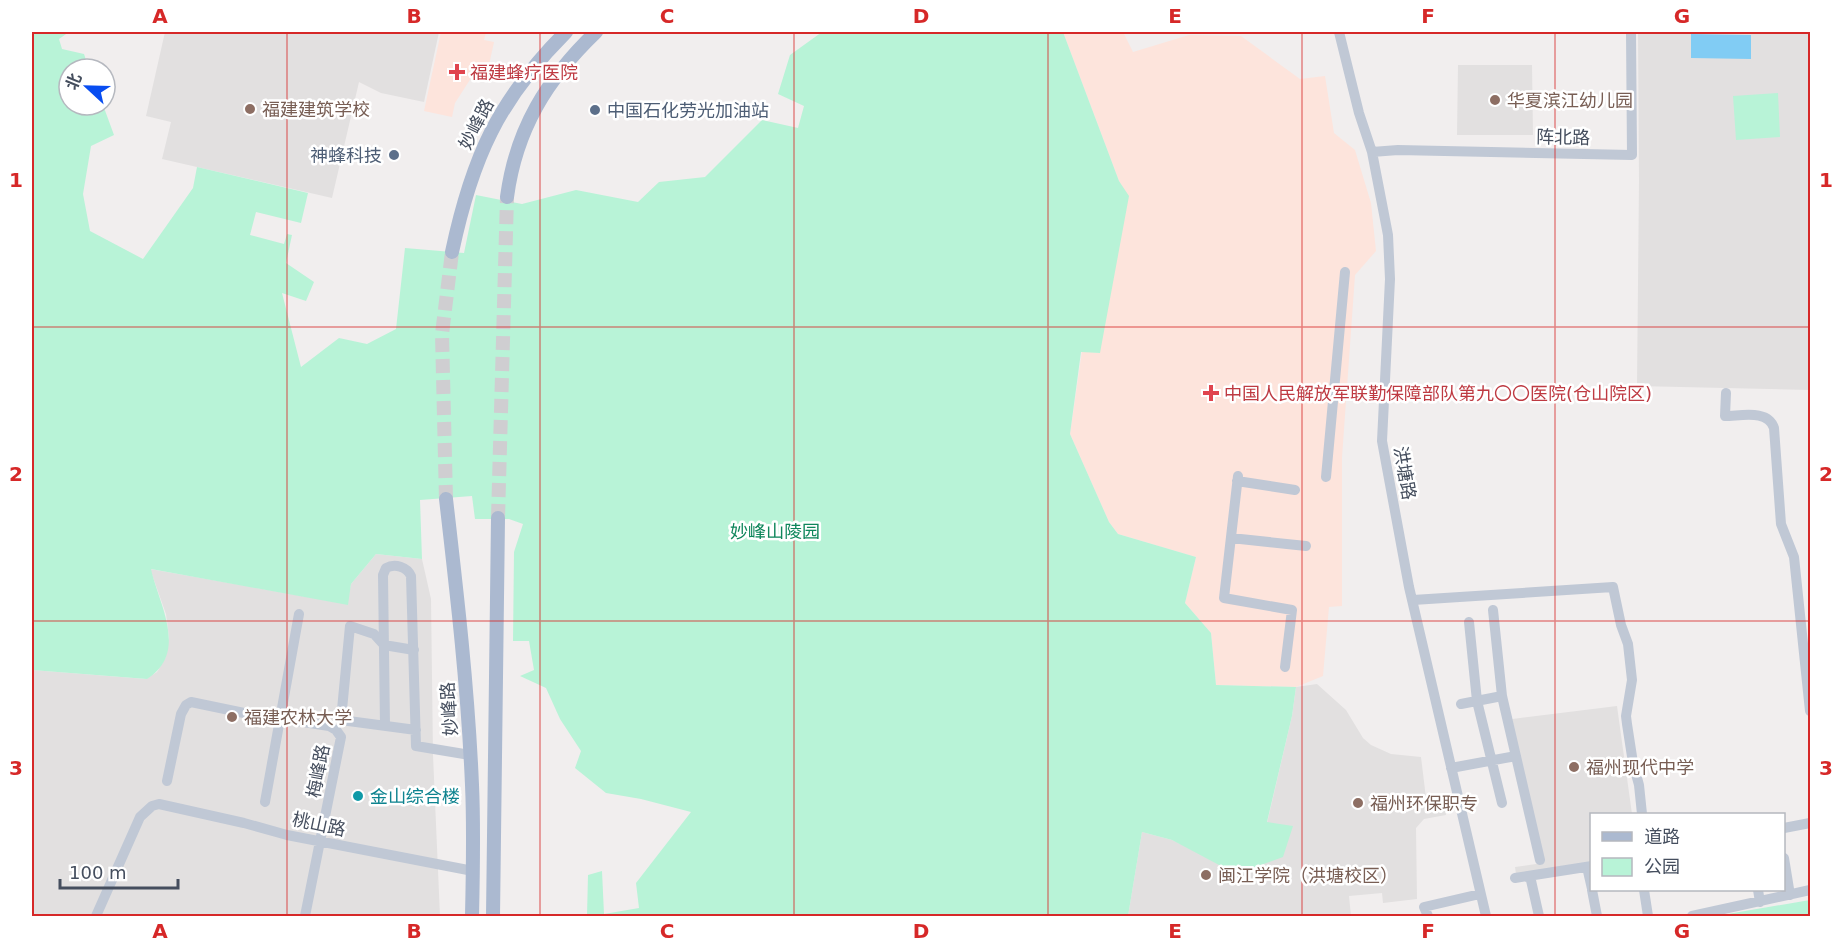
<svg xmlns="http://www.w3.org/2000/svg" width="1842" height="948" font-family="'DejaVu Sans','Noto Sans SC',sans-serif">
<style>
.education{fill:#e2e0e0}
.medical{fill:#fde4dc}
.green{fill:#b8f3d7}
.water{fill:#81ccf4}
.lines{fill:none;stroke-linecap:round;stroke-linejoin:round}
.major-tunnel{stroke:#cfced1;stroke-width:14;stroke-dasharray:14 7;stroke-linecap:butt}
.minor{stroke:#c0c8d5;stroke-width:10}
.major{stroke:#abb9d0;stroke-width:14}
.grid{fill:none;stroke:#d62828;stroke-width:1.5;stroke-opacity:0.55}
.health-dot{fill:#e0444e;stroke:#fff;stroke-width:2}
.education-dot{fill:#8d6e63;stroke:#fff;stroke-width:2}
.service-dot{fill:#5c6f8a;stroke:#fff;stroke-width:2}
.culture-dot{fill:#0f9aa8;stroke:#fff;stroke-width:2}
.labels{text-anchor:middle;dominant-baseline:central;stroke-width:5;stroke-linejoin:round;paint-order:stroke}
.health-label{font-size:18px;fill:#be3a42;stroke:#fff;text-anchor:start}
.education-label{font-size:18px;fill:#785e54;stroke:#fff;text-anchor:start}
.service-label{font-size:18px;fill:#4e5e75;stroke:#fff;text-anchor:start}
.street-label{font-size:18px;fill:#454e5e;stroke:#fff}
.park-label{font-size:18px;fill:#0e865b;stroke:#fff}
.culture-label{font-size:18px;fill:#0d838f;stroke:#fff;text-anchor:start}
.neatline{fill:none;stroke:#d62828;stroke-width:2}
.grid-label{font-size:20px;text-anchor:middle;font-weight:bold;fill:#d62828}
</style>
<rect width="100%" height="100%" fill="#f1eeee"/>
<path class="education" d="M165 32H439L424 102 381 93 359 82 332 198 162 159 171 122 146 116Z
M1638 32H1810V390L1637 386 1639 181Z
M1458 65H1532L1533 135H1457Z
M376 554 422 559 431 599 433 755 440 916H32V670L146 679 157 672 165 659 169 637 166 614 150 569 347 604 351 584Z
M1317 684 1346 710 1363 738 1371 745 1391 754 1421 757 1426 798 1443 795 1446 815 1424 819 1416 828 1417 899 1383 903 1382 893 1349 896 1351 916H1128L1142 832 1172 840 1196 851 1267 823 1292 716 1296 687Z
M1617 706 1632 814H1592L1591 864 1516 874 1515 867 1543 863 1512 719Z"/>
<path class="medical" d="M441 32H486L484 40 494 42 488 69 473 75 455 103 452 117 424 111Z
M1063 32H1123L1133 52 1189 35 1241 36 1300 79 1325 76 1334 133 1355 150 1371 203 1376 251 1355 275 1342 457V606L1329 607 1323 676 1296 687 1216 685 1211 633 1185 603 1196 557 1118 534 1109 522 1070 434 1082 351 1099 353 1128 196 1119 181Z"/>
<path class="green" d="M32 32H69L59 39 62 49 84 54 89 69H69V105H103L114 135 91 146 83 194 90 231 143 259 193 188 197 167 308 193 301 223 256 212 250 235 284 244 287 234 292 235 286 263 314 282 306 301 282 293 301 367 339 338 367 344 396 329 405 248 464 253 476 195 522 204 576 190 638 202 659 182 705 177 762 120 798 128 804 106 778 94 790 55 822 32H1063L1119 181 1129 196 1100 353 1081 352 1070 434 1109 522 1118 534 1196 557 1185 603 1211 633 1216 685 1296 687 1292 716 1267 822 1293 826 1283 857 1236 874 1172 840 1142 832 1128 916H587L588 875 602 871 604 914 639 908 636 883 691 812 641 799 606 793 575 768 581 751 560 719 546 688 520 676 534 670 529 641H513L514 552 523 524 509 519H475L472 496 420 500 422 559 376 554 351 584 348 605 151 569C159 605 189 652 147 679L32 670Z
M1778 93 1780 137 1736 140 1733 96Z
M1810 900V916H1716Z"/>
<path class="water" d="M1691 34 1751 35V59L1691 58Z"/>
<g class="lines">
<path class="major-tunnel" d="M446 499 442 334 452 252
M498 518 507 197"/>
<path class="minor" d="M1339 32 1359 113 1372 152 1388 235 1390 279 1382 441 1409 587 1486 916
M1372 152 1398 150 1632 155 1631 32
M1726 393 1725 416C1741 416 1768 409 1774 428L1781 524 1794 557 1810 711
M1238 476 1224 598 1292 610 1285 667
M1326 477 1345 272
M1237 481 1295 490
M1231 538 1306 546
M1413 600 1613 587 1621 625 1628 644 1632 680 1626 716 1627 724 1633 763 1639 785 1642 814
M1493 610 1502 696 1540 860
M1469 622 1477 701 1502 803
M414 650 384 645 374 634 350 626 341 720 416 730
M1461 704 1502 696
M385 726 383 575 386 568C395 563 407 567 411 576L416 746 470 755
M1451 768 1516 756
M167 781 181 714 186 705 191 702 244 713 329 726 336 730 341 737 305 916
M265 802 299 614
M1784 828 1810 823
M1784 858 1790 895
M1587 867 1592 889
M1530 876 1539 916
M1515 878 1592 866
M1592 890 1597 916
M1644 890 1648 916
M1758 890 1760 902
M96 916 140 817 152 806 159 804 244 823 287 835 473 871
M1428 916 1424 907 1480 894
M1692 916 1810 890"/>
<path class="major" d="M507 197C516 129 547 79 596 32
M452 252C472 158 498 100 566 32
M446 499C457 594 468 689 472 785 474 828 473 873 472 916
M493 916 498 518"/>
</g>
<path class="grid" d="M287 32V916M540 32V916M794 32V916M1048 32V916M1302 32V916M1555 32V916M32 327H1810M32 621H1810"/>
<g class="health-dot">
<path d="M454 63h6v6h6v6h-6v6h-6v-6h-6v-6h6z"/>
<path d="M1208 384h6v6h6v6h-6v6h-6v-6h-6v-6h6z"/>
</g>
<g class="education-dot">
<circle cx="1495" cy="100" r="6"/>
<circle cx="250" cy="109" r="6"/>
<circle cx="232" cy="717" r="6"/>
<circle cx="1574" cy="767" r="6"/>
<circle cx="1358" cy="803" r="6"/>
<circle cx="1206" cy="875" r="6"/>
</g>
<g class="service-dot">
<circle cx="595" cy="110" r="6"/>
<circle cx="394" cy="155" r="6"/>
</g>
<circle class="culture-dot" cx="358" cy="796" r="6"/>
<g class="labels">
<g class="health-label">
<text x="470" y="72">福建蜂疗医院</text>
<text x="1224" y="393">中国人民解放军联勤保障部队第九〇〇医院(仓山院区)</text>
</g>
<g class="education-label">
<text x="1507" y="100">华夏滨江幼儿园</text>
<text x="262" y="109">福建建筑学校</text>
<text x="244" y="717">福建农林大学</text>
<text x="1586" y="767">福州现代中学</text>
<text x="1370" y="803">福州环保职专</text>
<text x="1218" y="875">闽江学院（洪塘校区）</text>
</g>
<g class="service-label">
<text x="607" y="110">中国石化劳光加油站</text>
<text x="382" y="155" text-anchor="end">神蜂科技</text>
</g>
<g class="street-label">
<text transform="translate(476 124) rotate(-63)">妙峰路</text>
<text transform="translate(1563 137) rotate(1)">阵北路</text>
<text transform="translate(1405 473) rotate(80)">洪塘路</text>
<text transform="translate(449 709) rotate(-94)">妙峰路</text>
<text transform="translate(318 771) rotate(-79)">梅峰路</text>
<text transform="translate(319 824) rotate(12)">桃山路</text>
</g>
<g class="park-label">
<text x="775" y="531">妙峰山陵园</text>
</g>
<g class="culture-label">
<text x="370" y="796">金山综合楼</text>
</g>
</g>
<rect width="1842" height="948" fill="none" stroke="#ffffff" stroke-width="66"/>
<rect x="1590" y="813" width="195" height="78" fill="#ffffff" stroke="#b5b8bf" stroke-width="1.5"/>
<rect x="1602" y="832" width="30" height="9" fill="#abb9d0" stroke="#b5b8bf" stroke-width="1.5"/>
<text x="1644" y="843" font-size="18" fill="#454e5e">道路</text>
<rect x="1602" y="858" width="30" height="18" fill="#b8f3d7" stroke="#b5b8bf" stroke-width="1.5"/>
<text x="1644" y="873" font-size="18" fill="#454e5e">公园</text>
<g transform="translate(87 87) rotate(292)"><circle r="28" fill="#ffffff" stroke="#b5b8bf" stroke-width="1.5"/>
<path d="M0-4.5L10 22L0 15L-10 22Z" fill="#084df1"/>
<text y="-9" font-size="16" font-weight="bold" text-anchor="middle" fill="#454e5e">北</text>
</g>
<path d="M60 879v9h118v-9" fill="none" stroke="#454e5e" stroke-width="3"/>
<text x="69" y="879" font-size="18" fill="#454e5e" stroke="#ffffff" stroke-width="4.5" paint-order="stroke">100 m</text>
<rect x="33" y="33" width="1776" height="882" class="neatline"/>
<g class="grid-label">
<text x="160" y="23">A</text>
<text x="414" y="23">B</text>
<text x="667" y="23">C</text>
<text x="921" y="23">D</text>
<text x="1175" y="23">E</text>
<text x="1428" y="23">F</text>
<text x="1682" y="23">G</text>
<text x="16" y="187">1</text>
<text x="1826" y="187">1</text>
<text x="16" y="481">2</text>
<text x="1826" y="481">2</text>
<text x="16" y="775">3</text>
<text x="1826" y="775">3</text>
<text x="160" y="938">A</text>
<text x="414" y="938">B</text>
<text x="667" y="938">C</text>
<text x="921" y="938">D</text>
<text x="1175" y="938">E</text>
<text x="1428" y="938">F</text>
<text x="1682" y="938">G</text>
</g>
</svg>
